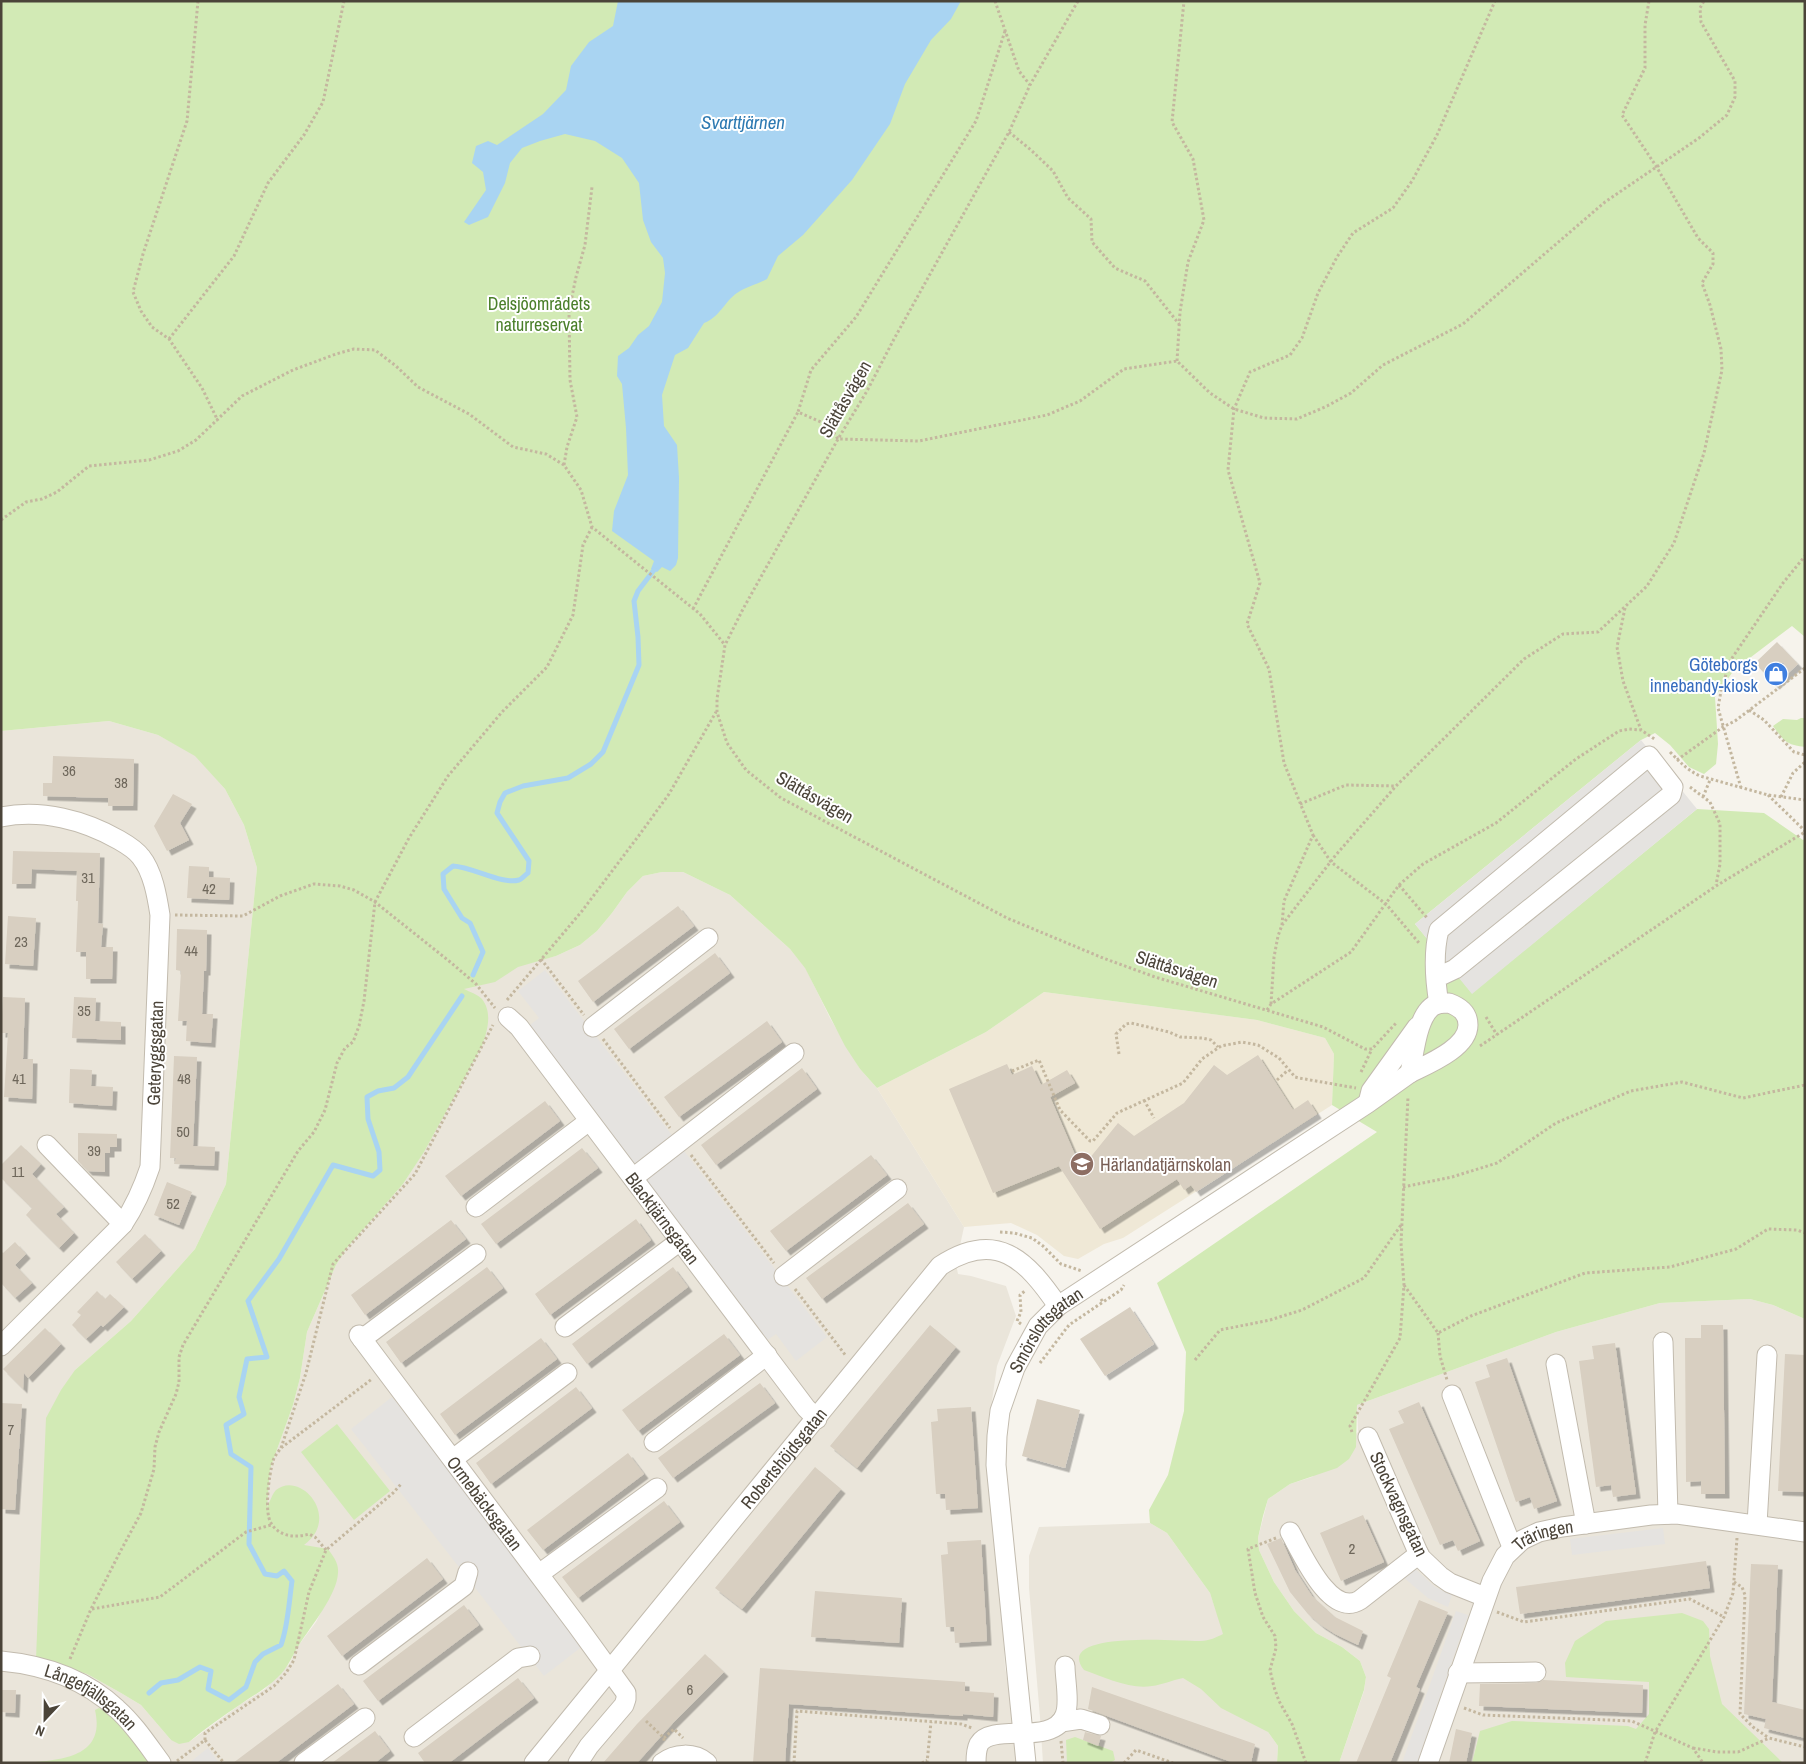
<svg xmlns="http://www.w3.org/2000/svg" width="1806" height="1764" font-family="'Archivo Narrow',sans-serif">
<style>
.residential{fill:#eae5da}
.education{fill:#efe8d6}
.green{fill:#d2eab5}
.parking{fill:#e5e3e0}
.water{fill:#a9d4f2}
.lines{fill:none;stroke-linecap:round;stroke-linejoin:round}
.stream{stroke:#a9d4f2;stroke-width:5}
.building{fill:#d8cfc1;filter:url(#shadow)}
.minor-casing{stroke:#c2bbae;stroke-width:21}
.path{stroke:#c4b79f;stroke-width:3;stroke-dasharray:2.5 2.5;stroke-linecap:butt}
.minor{stroke:#fff;stroke-width:19}
.labels{text-anchor:middle;dominant-baseline:central;stroke-width:4;stroke-linejoin:round;paint-order:stroke}
.number-label{font-size:15px;fill:#6e675b}
.park-label{font-size:18px;fill:#4a7f2a;stroke:#fff}
.street-label{font-size:18px;fill:#4b4439;stroke:#fff}
.shop-label{font-size:18px;fill:#366cbe;stroke:#fff;text-anchor:end}
.education-label{font-size:18px;fill:#785e54;stroke:#fff;text-anchor:start}
.water-label{font-size:19px;font-style:italic;fill:#2e7ab2;stroke:#fff}
</style>
<defs>
<filter id="shadow"><feDropShadow dx="4.5" dy="4.5" stdDeviation="0" flood-color="#0004"/></filter>
</defs>
<rect width="100%" height="100%" fill="#f6f3ec"/>
<path class="residential" d="M109 721 158 735 195 755 225 789 244 825 257 868 226 1184 195 1249 131 1321 75 1370 36 1657 87 1674 121 1693 141 1705 171 1740 189 1742 241 1704 265 1689 289 1664 298 1646 316 1622 324 1606 303 1545 265 1520 270 1469 293 1405 300 1378 307 1332 336 1265 346 1249 403 1184 424 1151 482 1046 463 989 518 966 556 956 580 945 597 931 612 913 627 892 643 876 662 872H683L730 895 790 949 805 967 830 1018 860 1069 877 1088 964 1227 956 1264 958 1274 971 1276 1006 1286 1016 1316 997 1366 987 1436 1000 1579 1005 1667 1022 1763H1V731Z
M1750 1299 1773 1305 1805 1319V1763H1339L1364 1691 1366 1677 1360 1661 1342 1647 1316 1633 1294 1611 1274 1582 1259 1550 1258 1538 1268 1499 1290 1484 1312 1477 1358 1432 1357 1405 1556 1332 1660 1303Z
M1150 1523 1167 1533 1210 1593 1232 1657 1268 1732 1278 1746 1277 1763H1043L1040 1717 1029 1588V1556L1039 1527Z"/>
<path class="education" d="M1044 992 1257 1020 1325 1038 1334 1054 1332 1105 1123 1238 1104 1244 1078 1259 1064 1256 1037 1235 1011 1223 964 1227 877 1088 986 1032Z"/>
<path class="green" d="M1 1H1805V637L1792 626 1734 670 1715 697 1718 744 1716 764 1704 774 1689 767 1670 745 1655 733 1641 740 1415 924 1472 993 1697 809 1764 813 1803 840 1805 839V1319L1773 1305 1750 1299 1660 1303 1556 1332 1357 1405 1356 1447 1349 1459 1337 1468 1290 1484 1268 1499 1263 1516 1258 1538 1259 1550 1274 1582 1294 1611 1316 1633 1342 1647 1360 1661 1366 1677 1364 1690 1339 1763H1277L1278 1746 1268 1732 1221 1708 1201 1689 1183 1678C1172 1680 1162 1685 1152 1686 1131 1690 1104 1677 1084 1670 1052 1629 1185 1642 1201 1641 1209 1641 1217 1637 1223 1634L1210 1593 1167 1533 1150 1523 1149 1510 1168 1475 1184 1411 1186 1352 1157 1283 1377 1132 1332 1105 1334 1054 1325 1038 1257 1020 1044 992 986 1032 877 1088 860 1069 845 1046 805 968 790 949 730 895 683 872H662L643 876 627 892 612 913 597 931 580 945 556 956 518 967 495 982 464 989C470 992 477 994 482 999 493 1013 487 1032 482 1046L424 1152 403 1184 346 1249 336 1265 307 1332 300 1378 293 1405 270 1469 267 1507C270 1502 272 1494 276 1490 300 1470 342 1517 304 1545L328 1549C333 1556 339 1563 338 1573 337 1595 311 1626 299 1645 292 1656 288 1668 278 1677 267 1688 254 1695 241 1704 223 1716 206 1728 189 1742L179 1744 171 1740 141 1705 121 1693 87 1674 36 1658 46 1418 61 1390 75 1370 131 1321 195 1249 226 1184 257 868 244 825 225 789 195 756 158 735 109 721 1 731Z
M1801 718H1805V747C1786 745 1784 741 1773 726L1783 719 1797 720Z
M337 1424 390 1491 354 1520 301 1452Z
M1682 1613 1703 1621 1709 1629 1710 1656 1722 1704 1783 1763H1472L1480 1731 1512 1721 1628 1726 1636 1729 1649 1714V1682L1566 1677 1565 1663 1575 1641 1606 1621Z
M99 1708 111 1713 152 1763H25C61 1760 106 1758 95 1710Z
M1075 1737 1113 1751 1115 1760 1110 1763H1067L1066 1740Z"/>
<path class="parking" d="M1641 740 1697 809 1472 994 1415 924Z
M545 970 827 1337 796 1361 776 1334 766 1341 526 1028 539 1018 518 991Z
M392 1397 584 1645 544 1676 351 1429Z
M1663 1528 1665 1544 1572 1555 1570 1539Z
M1414 1568 1435 1587 1452 1595 1448 1607 1428 1598 1403 1577Z
M1456 1611 1468 1615 1417 1763H1402Z
M208 1748 219 1763H189Z"/>
<path class="water" d="M618 1H961L951 19 931 40 905 84 890 124 852 180 803 235 778 256 767 279C758 284 746 287 737 293 725 301 719 318 704 323L688 348 675 355 662 395 664 426 677 445 679 478 678 558 676 565 670 571 662 567 657 572 651 569 654 561 612 531 614 511 628 475 626 428 622 384 617 376 618 356 629 348 638 335 649 326 662 302 665 273 663 258 651 242 643 220 639 183 622 158 595 141 565 134 540 141 522 148 510 163 505 183 488 217 469 225 464 222 486 190 483 172 472 163 476 146 488 141 497 145 543 114 566 90 571 66 589 42 613 26Z"/>
<g class="lines">
<path class="stream" d="M473 975 483 952 470 923 462 918 444 889 443 874 453 866C473 867 502 885 519 880 522 879 525 875 528 873L529 861 497 813 500 802 505 793 523 786 568 778 591 764 603 752 639 665 638 637 634 601 638 591 654 570
M149 1693 161 1683 178 1680 200 1667 211 1671 208 1689 229 1700 246 1687 255 1662 263 1654 281 1645C288 1626 289 1602 292 1581L284 1571 277 1576 265 1574 249 1544 251 1467 231 1454 226 1425 244 1414 239 1397 247 1359 267 1357 248 1301 279 1259 333 1165 373 1176 380 1170 379 1152 368 1119 367 1097 378 1091 394 1088 408 1077 462 996"/>
</g>
<path class="building" d="M1777 642 1798 664 1775 685 1755 663Z
M53 756 134 759 133 806H108V798L43 796V783H52Z
M173 794 192 804 180 823 189 840 167 851 154 826Z
M13 851 100 853 98 923 103 924 101 947H113L112 979H86V952H76L78 901H76L77 871 32 869 31 884H12Z
M189 866 209 867V877L230 878 229 900 187 898Z
M678 906 694 926 593 1002 578 981Z
M8 916 36 918 33 966 5 964Z
M177 929 207 930 206 971H204L202 1014H213L211 1043 186 1041 187 1021H178L181 971 176 970Z
M715 953 730 973 629 1049 614 1029Z
M3 997 25 998 23 1059H33L32 1099 4 1097 8 1033H1Z
M74 997 96 998 95 1021 121 1022V1040L72 1038Z
M767 1021 782 1042 679 1117 664 1097Z
M1258 1055 1293 1110 1308 1100 1317 1114 1196 1192 1191 1185 1184 1190 1177 1179 1100 1229 1059 1166 993 1193 949 1089 1007 1064 1012 1075 1032 1066 1041 1085 1067 1070 1075 1083 1050 1097 1081 1169 1118 1123 1134 1136 1184 1103 1214 1065 1227 1075Z
M174 1056 197 1057 193 1146 215 1147 214 1166 174 1164 176 1158H170Z
M802 1068 817 1089 716 1165 701 1145Z
M70 1069 92 1070 91 1086 113 1087 112 1106 69 1103Z
M545 1101 560 1121 461 1196 445 1176Z
M78 1133 117 1134V1147H110V1153H105V1172L88 1171 78 1161Z
M21 1145 41 1164 32 1174 64 1207 56 1214 74 1233 59 1248 26 1215 32 1208 1 1178V1165Z
M582 1148 598 1168 496 1244 481 1224Z
M871 1155 887 1175 786 1251 770 1231Z
M167 1182 192 1192 179 1225 154 1215Z
M908 1203 924 1224 822 1299 806 1278Z
M636 1219 651 1240 550 1315 535 1294Z
M451 1220 466 1239 365 1315 351 1295Z
M145 1234 161 1251 132 1279 116 1262Z
M15 1242 26 1254 15 1265 32 1283 15 1298 1 1283V1251L3 1253Z
M487 1267 503 1288 401 1363 386 1342Z
M673 1267 688 1287 587 1364 572 1344Z
M97 1291 105 1299 110 1294 124 1307 103 1327 101 1325 86 1339 72 1325 81 1315 77 1312Z
M1130 1307 1154 1344 1105 1376 1080 1339Z
M930 1325 956 1347 857 1468 830 1446Z
M1701 1325H1723L1725 1494H1701V1481L1686 1482 1685 1338H1701Z
M45 1328 61 1344 28 1378 24 1373 23 1389 3 1369Z
M724 1334 740 1355 638 1431 622 1410Z
M541 1338 557 1359 455 1435 440 1414Z
M1615 1343 1636 1494 1613 1497 1611 1485 1596 1487 1579 1361 1594 1359 1592 1346Z
M1785 1354 1805 1355V1492L1778 1491Z
M1507 1358 1557 1501 1534 1509 1530 1497 1516 1502 1475 1382 1490 1377 1486 1365Z
M760 1383 775 1403 673 1478 658 1458Z
M576 1387 592 1408 491 1484 476 1463Z
M1037 1399 1080 1410 1065 1468 1022 1456Z
M1419 1402 1480 1541 1458 1551 1453 1540 1440 1545 1389 1429 1404 1423 1398 1411Z
M1 1403 22 1404 15 1510 1 1509Z
M971 1407 978 1508 946 1510 945 1494H936L931 1422 938 1421 937 1409Z
M628 1453 644 1474 543 1550 527 1530Z
M815 1467 841 1489 742 1609 715 1588Z
M664 1501 680 1522 578 1598 562 1577Z
M1363 1515 1384 1562 1341 1581 1320 1533Z
M1281 1538 1295 1570 1312 1596 1335 1617 1363 1631 1358 1645 1335 1634 1321 1625 1308 1614 1290 1592 1267 1544Z
M981 1540 987 1641 955 1643 954 1627H946L941 1555 948 1554 947 1542Z
M427 1558 443 1579 342 1656 327 1636Z
M1706 1561 1710 1588 1520 1614 1516 1587Z
M1751 1564 1778 1565 1772 1702 1805 1710V1738L1764 1728 1766 1719 1744 1714Z
M815 1591 902 1598 899 1643 811 1637Z
M1419 1600 1448 1612 1416 1687 1420 1689 1390 1763H1356L1391 1678 1387 1676Z
M464 1605 479 1625 378 1701 363 1681Z
M705 1654 724 1672 673 1723 637 1763H603L637 1724Z
M760 1668 965 1682V1691L994 1693 993 1717 963 1714V1716L789 1704 785 1763H753Z
M518 1678 534 1698 449 1763H425L418 1753Z
M1543 1680 1643 1685 1642 1713 1479 1706 1480 1684 1536 1683Z
M338 1684 354 1704 276 1763H233Z
M1092 1687 1255 1744 1251 1763H1234L1088 1709Z
M1 1690H16L15 1713 1 1712Z
M1456 1729 1472 1733 1466 1763H1449Z
M375 1731 390 1751 375 1763H332Z
M1085 1732 1101 1736 1098 1746 1083 1740Z"/>
<g class="lines">
<g class="minor-casing">
<g id="minor">
<path d="M1 817C42 809 84 820 119 840 126 844 136 850 141 857 153 872 157 896 160 915L150 1167C143 1188 135 1206 123 1224L1 1346"/>
<path d="M1436 978 1455 969 1671 795 1673 787 1649 756 1439 930C1433 953 1435 980 1439 1004"/>
<path d="M1449 1003C1460 1007 1468 1013 1468 1025 1468 1048 1428 1064 1410 1073 1414 1055 1417 1011 1437 1004 1441 1003 1446 1003 1449 1003Z"/>
<path id="s1" d="M508 1017 519 1027 806 1408 817 1419"/>
<path d="M593 1027 708 938"/>
<path d="M1369 1099 1371 1091 1417 1027"/>
<path d="M47 1145 123 1224"/>
<path d="M633 1178 794 1053"/>
<path d="M476 1207 589 1121"/>
<path d="M784 1276 897 1189"/>
<path d="M565 1327 680 1241"/>
<path id="s2" d="M359 1335 576 1624 626 1693V1699L624 1705 589 1746 578 1763"/>
<path d="M362 1339 476 1254"/>
<path d="M1663 1342 1668 1514"/>
<path d="M1556 1364 1586 1524"/>
<path d="M1452 1395 1512 1547"/>
<path d="M1368 1437 1420 1557 1440 1576 1450 1583 1485 1597"/>
<path d="M654 1442 767 1355"/>
<path d="M453 1459 567 1373"/>
<path d="M1757 1524 1767 1355"/>
<path d="M1290 1532C1301 1551 1330 1619 1360 1600L1419 1554"/>
<path d="M539 1574 657 1488"/>
<path id="s3" d="M1 1661C44 1665 85 1679 117 1709 134 1724 147 1744 161 1763"/>
<path d="M359 1665 464 1586 468 1572"/>
<path d="M1458 1673 1536 1672"/>
<path d="M1061 1722 1081 1719 1100 1725"/>
<path d="M414 1737 518 1658 530 1656"/>
<path d="M304 1763 365 1718"/>
<path id="s4" d="M534 1763 940 1266C996 1229 1026 1259 1058 1306"/>
<path d="M662 1763C675 1753 694 1752 707 1763"/>
<path d="M976 1763C976 1756 976 1750 979 1744 992 1722 1053 1747 1065 1715 1070 1703 1065 1679 1065 1666"/>
<path id="s5" d="M1026 1763 996 1465 997 1436 1000 1411 1015 1368 1038 1326 1058 1306 1368 1103 1410 1073"/>
<path id="s6" d="M1428 1763 1492 1581 1505 1556 1522 1540 1539 1532 1562 1527 1651 1515 1677 1514 1805 1532"/>
</g>
</g>
<path class="path" d="M198 1 187 121 143 254 133 292 141 311 152 327 169 339 202 388 218 421
M995 1 1019 71 1030 85
M1078 1 1030 85 1009 132 894 339 867 391 838 439 743 609 725 645 717 699V712L727 743 746 770 781 798 922 873 1007 918 1103 958 1155 977 1323 1027 1365 1049H1372L1397 1022
M1005 31 976 121 856 317 811 370 798 412 828 425 838 439 919 441 1047 415 1080 401 1124 369 1177 361 1210 393 1234 409 1264 418 1297 419 1327 406 1351 393 1383 365 1463 324 1605 202 1699 138 1727 115 1735 97V81L1701 22 1700 8 1704 1
M1009 132 1031 150 1053 171 1068 198 1091 219 1092 242 1115 268 1145 281 1179 324
M169 339 234 256 268 183 304 135 323 102 344 1
M1177 361 1180 312 1188 262 1204 220 1193 159 1172 122 1184 1
M564 465 567 447 577 417 570 380 569 311 576 277 585 245 592 187
M1 520 26 502 42 499 57 492 89 466 149 460 178 451 196 440 242 396 293 370 336 354 354 349 375 350 396 366 418 387 469 414 513 447 546 454 564 465 581 490 592 527 700 614 725 645
M1625 608 1617 647 1623 681 1641 730
M693 609 798 412
M1749 710 1764 720 1794 752 1805 755
M1670 752C1680 762 1687 770 1700 776L1768 795 1805 800
M1677 760 1723 727 1735 721 1805 668
M1690 787 1710 802 1720 824V864L1716 885
M1741 788 1718 708 1721 691 1730 661 1783 583 1805 556
M1768 795 1805 831
M1703 797 1710 780
M1781 797 1793 773 1805 762
M1300 804 1346 785 1395 786
M1313 835 1331 862 1386 904 1419 943
M1399 885 1428 919
M175 915 243 916 280 896 314 884 340 886 354 890 375 902 449 961 476 984 495 1008
M1282 925 1335 856 1396 786 1524 659 1563 634 1598 632 1647 586 1674 543 1704 453 1722 370 1721 349 1710 305 1702 283 1713 264V253L1698 238 1656 166 1622 115 1645 68V25L1649 1
M541 959 584 1015
M507 1000 582 911 640 834 669 794 716 712
M1271 1004 1274 957 1278 936 1282 925 1284 901 1313 835 1284 763 1269 669 1247 624 1260 583 1228 470 1234 409 1250 372 1290 355 1302 338 1318 293 1337 257 1353 233 1393 208 1412 181 1437 135 1495 1
M1267 1010 1271 1004 1351 952 1399 885 1423 864 1496 823 1576 759 1619 731 1629 729 1641 730 1656 740
M1486 1017 1497 1035
M603 1039 670 1128
M1480 1046 1716 886 1805 832
M1119 1054 1116 1034 1126 1024 1131 1023 1169 1032 1180 1037 1202 1038 1211 1040 1218 1047
M1012 1071 1039 1060 1060 1110 1090 1141H1093L1117 1113 1183 1083 1202 1059 1221 1046 1242 1042 1258 1045 1279 1058 1295 1077 1299 1078 1356 1088
M1361 1072 1372 1049
M1277 1080 1288 1070
M1144 1100 1154 1118
M691 1155 774 1263
M1403 1187 1452 1177 1497 1163 1556 1123 1631 1091 1682 1082 1743 1098 1805 1085
M1000 1232 1014 1233 1032 1238 1043 1246 1061 1264 1082 1271
M1404 1285 1438 1333 1471 1316 1585 1273 1670 1267 1736 1249 1768 1229 1797 1230 1805 1233
M795 1289 846 1356
M1101 1299 1103 1302 1121 1290 1124 1285
M1021 1324 1017 1321 1021 1312 1020 1295 1026 1290
M1438 1333 1440 1356 1447 1380
M1195 1360 1220 1330 1270 1320 1302 1310 1364 1278 1401 1225
M1040 1363 1069 1325 1103 1302
M1352 1432 1350 1426 1400 1338 1404 1285 1401 1243 1408 1097
M281 1448 306 1373 333 1264 415 1174 493 1025
M1276 1538 1248 1549 1255 1593 1263 1617 1275 1636 1276 1648 1270 1670 1274 1687 1279 1701 1292 1724 1306 1763
M326 1550 315 1537 309 1534C296 1538 279 1537 271 1523 264 1512 269 1475 273 1461 274 1457 278 1452 281 1448L372 1379
M1734 1582 1742 1587 1745 1595 1740 1714 1753 1727 1769 1738
M92 1609 160 1597 246 1532 271 1525
M1497 1612 1524 1622 1690 1599 1724 1617
M70 1659 91 1609 120 1552 141 1513 154 1469 155 1447 159 1432 176 1394 179 1382V1357L183 1345 298 1151 314 1132 325 1110 337 1063 345 1048 353 1042 359 1026 364 1001 375 902 409 838 448 776 502 712 547 667 573 615 583 545 592 527
M1464 1708 1483 1715 1632 1721 1693 1748 1703 1763
M646 1721 664 1738V1742
M664 1738 674 1729 683 1738
M205 1740 224 1763
M1061 1741 1063 1763
M1693 1748 1717 1752H1738L1769 1738 1805 1747
M177 1761 205 1740V1733L274 1686 286 1673 294 1660 309 1592 326 1550 393 1493 402 1483
M794 1763 797 1711 961 1724 972 1728
M922 1763 927 1760
M927 1763 931 1722
M1124 1763 1136 1750 1173 1763
M1645 1763 1655 1732 1724 1617 1733 1593 1737 1538"/>
<use href="#minor" class="minor"/>
</g>
<defs>
<g id="shop-disc" transform="scale(1.25)"><circle r="9.5" fill="#3f7fe0" stroke="#fff"/><path d="M-5-2.5h2.3a2.7 3.5 0 0 1 5.4 0H5L5.5 6h-11ZM-1.5-2.5h3a1.5 2.3 0 0 0-3 0Z" fill="#fff"/></g>
<g id="school-disc" transform="scale(1.25)"><circle r="9.5" fill="#8d6e63" stroke="#fff"/><path d="M0-5L7-2L0 1L-7-2ZM-4 1L0 2.5L4 1V4Q0 6-4 4Z" fill="#fff"/></g>
</defs>
<g fill-rule="evenodd">
<use href="#shop-disc" x="1776" y="674"/>
<use href="#school-disc" x="1082" y="1164"/>
</g>
<g class="labels">
<g class="number-label">
<text x="69" y="770">36</text>
<text x="121" y="782">38</text>
<text x="88" y="877">31</text>
<text x="209" y="888">42</text>
<text x="21" y="941">23</text>
<text x="191" y="950">44</text>
<text x="84" y="1010">35</text>
<text x="19" y="1078">41</text>
<text x="184" y="1078">48</text>
<text x="183" y="1131">50</text>
<text x="94" y="1150">39</text>
<text x="18" y="1171">11</text>
<text x="173" y="1203">52</text>
<text x="11" y="1429">7</text>
<text x="1352" y="1548">2</text>
<text x="690" y="1689">6</text>
</g>
<g class="park-label">
<text x="539" y="303">Delsjöområdets<tspan x="539" dy="21">naturreservat</tspan></text>
</g>
<g class="street-label">
<text transform="translate(845 399) rotate(-60)">Slättåsvägen</text>
<text transform="translate(815 797) rotate(30)">Slättåsvägen</text>
<text transform="translate(1177 969) rotate(18)">Slättåsvägen</text>
<text transform="translate(155 1053) rotate(-88)">Geteryggsgatan</text>
<text stroke="none"><textPath href="#s1" startOffset="254">Blacktjärnsgatan</textPath></text>
<text stroke="none"><textPath href="#s5" startOffset="449">Smörslottsgatan</textPath></text>
<text stroke="none"><textPath href="#s4" startOffset="394">Robertshöjdsgatan</textPath></text>
<text stroke="none"><textPath href="#s2" startOffset="210">Ormebäcksgatan</textPath></text>
<text transform="translate(1399 1504) rotate(65)">Stockvagnsgatan</text>
<text stroke="none"><textPath href="#s6" startOffset="266">Träringen</textPath></text>
<text stroke="none"><textPath href="#s3" startOffset="99">Långefjällsgatan</textPath></text>
</g>
<g class="shop-label">
<text x="1758" y="664">Göteborgs<tspan x="1758" dy="21">innebandy-kiosk</tspan></text>
</g>
<g class="education-label">
<text x="1100" y="1164">Härlandatjärnskolan</text>
</g>
<g class="water-label">
<text x="743" y="122">Svarttjärnen</text>
</g>
</g>
<rect width="1806" height="1764" fill="none" stroke="#4b4439" stroke-width="5"/>
<g transform="translate(45 1719) rotate(202)" stroke="#ffffff" stroke-width="4" paint-order="stroke">
<path d="M0-4L9 19L0 12L-9 19Z" fill="#4b4439"/>
<text y="-8" font-size="14" font-weight="bold" text-anchor="middle" fill="#4b4439">N</text>
</g>
</svg>
